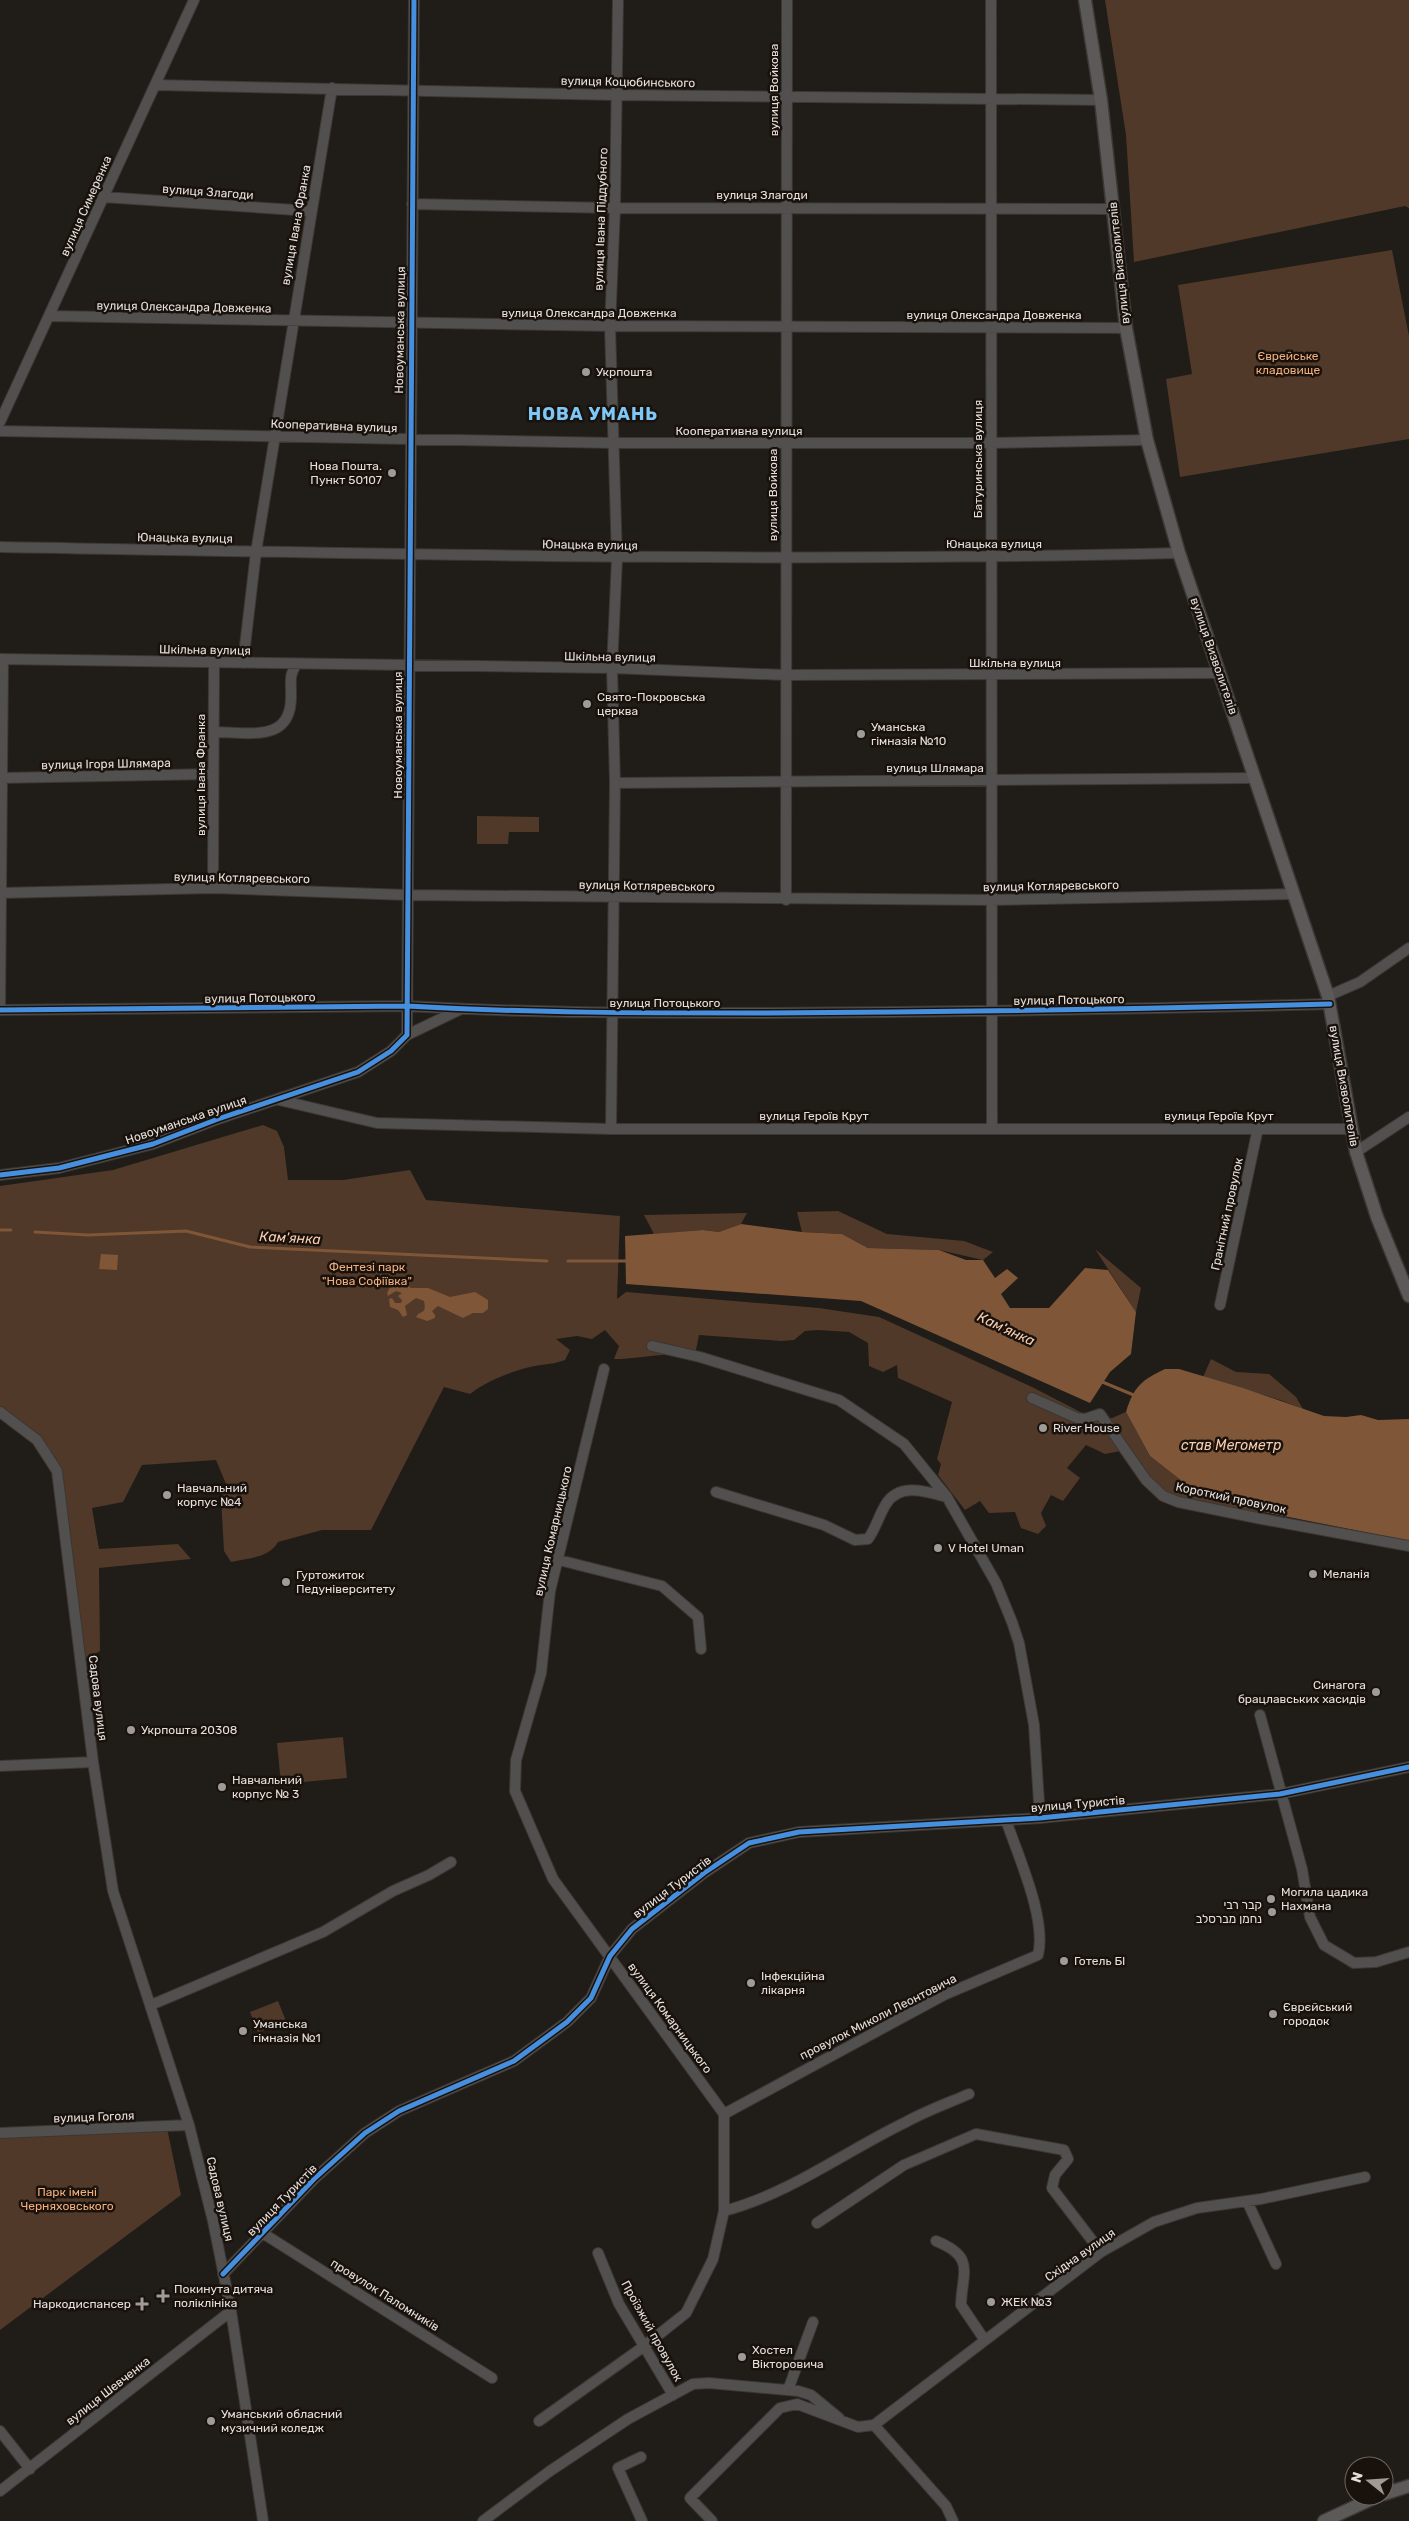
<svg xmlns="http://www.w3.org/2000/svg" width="1409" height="2521" font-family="Rubik,'Noto Sans Hebrew',sans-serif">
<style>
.green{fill:#503928}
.water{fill:#7f5638}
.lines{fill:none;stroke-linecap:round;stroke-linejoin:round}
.stream{stroke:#7f5638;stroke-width:3}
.minor-casing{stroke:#3b3734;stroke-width:12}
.major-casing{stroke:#3b3734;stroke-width:15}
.minor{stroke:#52504e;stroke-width:10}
.major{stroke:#5c5a58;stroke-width:12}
.cycleway-casing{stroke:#19110c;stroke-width:8}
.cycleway{stroke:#468fdf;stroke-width:5}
.poi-dot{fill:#a19b97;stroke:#19110c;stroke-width:2}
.labels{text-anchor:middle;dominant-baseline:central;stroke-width:5;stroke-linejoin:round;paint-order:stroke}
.street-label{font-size:12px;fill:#e6e0dc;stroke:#19110c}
.park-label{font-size:12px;fill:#f4af7c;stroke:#19110c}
.poi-label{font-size:12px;fill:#e6e0dc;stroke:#19110c;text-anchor:start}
.water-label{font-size:14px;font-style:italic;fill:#f9ceb0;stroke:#19110c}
.district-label{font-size:18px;font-weight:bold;letter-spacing:1px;fill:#7ec8f7;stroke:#19110c}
</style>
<rect width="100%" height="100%" fill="#201c18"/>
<path class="green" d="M1105 0H1409V208L1405 206 1134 262 1126 135Z
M1392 250 1409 336V439L1180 477 1166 379 1192 374 1178 285Z
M477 816 539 817V832H509L508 844H477Z
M263 1125 277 1131 284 1147 288 1180H343L410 1170 426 1200 620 1216 617 1299 626 1292 819 1308 879 1317 1032 1387 1090 1417 1112 1418 1126 1412 1150 1456 1202 1497 1264 1512 1262 1519 1163 1496 1126 1450 1105 1454 1086 1445 1067 1468 1080 1478 1063 1501 1051 1495 1041 1513 1046 1526 1038 1534 1021 1528 1015 1512 989 1513 980 1501 965 1510 938 1475 941 1464 937 1459 952 1402 898 1378 897 1365 883 1372 869 1366 868 1343 849 1332 818 1330 805 1331 794 1340 781 1341 699 1335 695 1355C675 1351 637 1359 614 1359L619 1346 605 1330 592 1339 577 1336 556 1339 570 1350 565 1360C555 1364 546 1364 535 1366 516 1369 485 1382 470 1394L444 1387 371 1530H322L278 1542C269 1558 249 1558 231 1562L224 1551 221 1498 226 1484 216 1460 142 1465 123 1502 92 1508 99 1549 178 1544 191 1559 99 1568 100 1651 81 1661 57 1471 37 1440 0 1412V1186L113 1170Z
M838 1211 887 1234 964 1241 993 1252 983 1260 939 1250 868 1248 842 1234 802 1232 797 1212Z
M747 1213 741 1224 719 1232 703 1230 654 1234 644 1215Z
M1095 1249 1141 1288 1136 1312Z
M1211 1359 1236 1372 1269 1374 1296 1397 1303 1409 1280 1400 1203 1377Z
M343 1737 347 1778 281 1784 277 1743Z
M278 2001 286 2021 258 2033 250 2012Z
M167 2128 181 2195 0 2330V2137Z"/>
<path class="water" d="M741 1224 802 1232 842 1234 868 1248 939 1250 966 1260H983L995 1278 1007 1269 1018 1278 1001 1294 1010 1308H1049L1085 1268 1108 1270 1136 1312 1131 1354 1110 1372 1090 1403 861 1301 626 1284 625 1236 703 1230 719 1232Z
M101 1254 118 1255 117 1270 99 1269Z
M403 1281 411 1288H428L450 1297 475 1292 488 1300V1309L483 1313H473L463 1318 438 1306 432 1311 435 1315V1318L427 1321 416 1317C420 1309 427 1316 424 1301L416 1298 405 1306 407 1315 403 1317 398 1310 390 1307 389 1299 392 1298 395 1303H401L402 1300 398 1296 402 1293 396 1291 388 1296 387 1293 390 1287H393Z
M1165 1369H1179L1243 1388 1324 1416 1346 1417 1361 1415 1378 1420 1409 1419V1541L1264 1512 1202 1497 1150 1456 1126 1412C1134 1386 1142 1380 1165 1369Z"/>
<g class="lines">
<path class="stream" d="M0 1230H11
M35 1232 88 1235 186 1231 250 1247 547 1261
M568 1261H629
M1100 1381 1136 1396"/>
<g class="minor-casing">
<path id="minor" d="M991 0 992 1127
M155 85 616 95 1101 100
M103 197 311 211
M412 204 615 208 1113 209
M51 316 610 326 1126 328
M0 422 194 0
M0 431 614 443H990L1147 440
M0 547C393 554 786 563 1179 553
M0 659 612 668 785 675 1220 673
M243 663 256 552 332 88
M214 732C250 732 293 744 291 693 291 681 289 674 297 664
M0 778 213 774
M615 783 1255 778
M213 888 214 663
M0 893 213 888 407 895 991 900 1293 894
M786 900 787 0
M1328 996 1360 982 1409 948
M0 1010 407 1006C527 1013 648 1013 768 1013 956 1012 1142 1009 1330 1004
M0 1010 3 659
M407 1035 459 1010
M279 1100 377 1123 611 1129H1351
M611 1129 615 783 612 668 617 558 610 326 615 208 618 0
M1356 1152 1409 1117
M0 1175 59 1168 153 1144 218 1119 358 1072 391 1051 407 1035 414 0
M1220 1305 1258 1128
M652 1346 700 1357 839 1400 904 1444 947 1497 996 1583 1012 1622 1019 1643 1034 1725 1040 1818
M604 1369 550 1591 541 1673 516 1760 515 1791 553 1879 724 2114
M1032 1398 1077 1418 1085 1419 1100 1414 1146 1480 1163 1496 1178 1502 1262 1519 1409 1546
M0 1412 37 1440 57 1471 93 1762 113 1891 189 2125 213 2221 231 2311 263 2521
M716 1492 824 1525 855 1540 868 1539C876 1528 879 1515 886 1504 900 1482 927 1492 947 1497
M559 1560 662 1586 698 1617 701 1649
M1260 1715 1302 1869 1310 1917 1324 1945 1354 1963 1376 1962 1409 1952
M0 1766 93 1762
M151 2005 323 1932 393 1891 429 1875 451 1862
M724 2114 944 1995 1038 1955C1047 1919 1018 1856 1006 1820
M0 2133 189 2125
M1247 2201 1276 2264
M724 2211C791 2193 844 2152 906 2122 926 2111 948 2103 969 2094
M817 2223 904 2165 976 2134 1064 2150 1068 2159 1055 2175 1052 2188 1101 2252
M264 2234 492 2378
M936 2241C976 2257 962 2272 961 2305L984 2339
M598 2253 619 2304 673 2395
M223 2274 314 2179 365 2133 399 2111 514 2061 567 2022 591 1998 610 1956 632 1929 704 1873 749 1843 799 1832 1040 1818 1280 1794 1409 1767
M788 2390 813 2322
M539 2421 643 2347 686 2313 713 2259 724 2211V2114
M874 2425 1101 2252 1154 2222 1197 2208 1261 2199 1365 2177
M0 2431 30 2469
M641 2457 618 2468 642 2521
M0 2491 231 2311
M483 2521 550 2471 628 2419 693 2384 709 2383 798 2391 811 2395 839 2418
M712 2521 690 2498 780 2408 797 2404 858 2427 874 2425 946 2506 953 2521"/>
</g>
<g class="major-casing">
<path id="major" d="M1085 0 1101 100 1126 328 1147 440 1179 553 1328 996 1356 1152 1377 1217 1409 1296
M1384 2494 1409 2486
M1324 2521 1378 2496"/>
</g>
<use href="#minor" class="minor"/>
<use href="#major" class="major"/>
<g class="cycleway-casing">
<path id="cycleway" d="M0 1010 407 1006C527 1013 648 1013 768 1013 956 1012 1142 1009 1330 1004
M0 1175 59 1168 153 1144 218 1119 358 1072 391 1051 407 1035 414 0
M223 2274 314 2179 365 2133 399 2111 514 2061 567 2022 591 1998 610 1956 632 1929 704 1873 749 1843 799 1832 1040 1818 1280 1794 1409 1767"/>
</g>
<use href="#cycleway" class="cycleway"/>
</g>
<g class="poi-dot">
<circle cx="586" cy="372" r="5"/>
<circle cx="392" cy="473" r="5"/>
<circle cx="587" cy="704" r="5"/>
<circle cx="861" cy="734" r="5"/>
<circle cx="1043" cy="1428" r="5"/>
<circle cx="167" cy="1495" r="5"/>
<circle cx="938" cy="1548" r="5"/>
<circle cx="1313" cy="1574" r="5"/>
<circle cx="286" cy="1582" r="5"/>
<circle cx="1376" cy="1692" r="5"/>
<circle cx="131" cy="1730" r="5"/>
<circle cx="222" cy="1787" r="5"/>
<circle cx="1271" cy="1899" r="5"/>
<circle cx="1272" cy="1912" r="5"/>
<circle cx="1064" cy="1961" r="5"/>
<circle cx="751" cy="1983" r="5"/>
<circle cx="1273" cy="2014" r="5"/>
<circle cx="243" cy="2031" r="5"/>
<path d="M160.5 2288.5h5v5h5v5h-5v5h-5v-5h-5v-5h5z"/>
<circle cx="991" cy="2302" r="5"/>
<path d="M139.5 2296.5h5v5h5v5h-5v5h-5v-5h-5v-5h5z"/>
<circle cx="742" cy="2357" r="5"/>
<circle cx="211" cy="2421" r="5"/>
</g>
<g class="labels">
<g class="street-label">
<text transform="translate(628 82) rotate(1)">вулиця Коцюбинського</text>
<text transform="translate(774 90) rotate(-90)">вулиця Войкова</text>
<text transform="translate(208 192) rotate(4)">вулиця Злагоди</text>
<text x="762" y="195">вулиця Злагоди</text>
<text transform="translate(86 206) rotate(-66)">вулиця Симеренка</text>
<text transform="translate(601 219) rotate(-88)">вулиця Івана Піддубного</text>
<text transform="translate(296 225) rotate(-80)">вулиця Івана Франка</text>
<text transform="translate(1119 263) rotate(-96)">вулиця Визволителів</text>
<text transform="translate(184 307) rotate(1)">вулиця Олександра Довженка</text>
<text x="589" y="313">вулиця Олександра Довженка</text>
<text x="994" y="315">вулиця Олександра Довженка</text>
<text transform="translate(400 330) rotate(-89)">Новоуманська вулиця</text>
<text transform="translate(334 426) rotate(2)">Кооперативна вулиця</text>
<text x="739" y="431">Кооперативна вулиця</text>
<text transform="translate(978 459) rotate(-90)">Батуринська вулиця</text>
<text transform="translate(773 495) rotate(-90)">вулиця Войкова</text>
<text transform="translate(185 538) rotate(1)">Юнацька вулиця</text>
<text x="994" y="544">Юнацька вулиця</text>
<text transform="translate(590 545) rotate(1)">Юнацька вулиця</text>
<text transform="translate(205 650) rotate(1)">Шкільна вулиця</text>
<text transform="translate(1214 656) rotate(71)">вулиця Визволителів</text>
<text transform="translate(610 657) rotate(1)">Шкільна вулиця</text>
<text x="1015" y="663">Шкільна вулиця</text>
<text transform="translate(398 735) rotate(-90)">Новоуманська вулиця</text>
<text transform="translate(106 764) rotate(-1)">вулиця Ігоря Шлямара</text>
<text x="935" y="768">вулиця Шлямара</text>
<text transform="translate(201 775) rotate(-90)">вулиця Івана Франка</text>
<text transform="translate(242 878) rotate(1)">вулиця Котляревського</text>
<text transform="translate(647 886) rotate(1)">вулиця Котляревського</text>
<text transform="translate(1051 886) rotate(-1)">вулиця Котляревського</text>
<text transform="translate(260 998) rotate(-1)">вулиця Потоцького</text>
<text transform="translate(1069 1000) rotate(-1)">вулиця Потоцького</text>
<text x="665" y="1003">вулиця Потоцького</text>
<text transform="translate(1344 1086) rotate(80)">вулиця Визволителів</text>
<text x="814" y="1116">вулиця Героїв Крут</text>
<text x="1219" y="1116">вулиця Героїв Крут</text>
<text transform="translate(186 1120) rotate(-19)">Новоуманська вулиця</text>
<text transform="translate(1227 1214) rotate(-78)">Гранітний провулок</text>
<text transform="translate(1231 1498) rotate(12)">Короткий провулок</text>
<text transform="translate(553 1531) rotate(-77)">вулиця Комарницького</text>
<text transform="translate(98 1698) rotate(83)">Садова вулиця</text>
<text transform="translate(1078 1804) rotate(-5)">вулиця Туристів</text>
<text transform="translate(672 1887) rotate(-37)">вулиця Туристів</text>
<text transform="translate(878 2017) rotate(-27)">провулок Миколи Леонтовича</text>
<text transform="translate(670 2018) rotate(54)">вулиця Комарницького</text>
<text transform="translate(94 2117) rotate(-2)">вулиця Гоголя</text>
<text transform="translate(220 2199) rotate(77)">Садова вулиця</text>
<text transform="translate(282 2200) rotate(-46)">вулиця Туристів</text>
<text transform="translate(1080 2255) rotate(-35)">Східна вулиця</text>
<text transform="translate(385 2295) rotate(32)">провулок Паломників</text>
<text transform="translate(652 2331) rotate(61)">Проїзжий провулок</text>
<text transform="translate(108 2391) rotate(-38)">вулиця Шевченка</text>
</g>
<g class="park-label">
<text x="1288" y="356">Єврейське<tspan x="1288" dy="14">кладовище</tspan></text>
<text x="367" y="1267">Фентезі парк<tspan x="367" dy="14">"Нова Софіївка"</tspan></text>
<text x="67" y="2192">Парк імені<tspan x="67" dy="14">Черняховського</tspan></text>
</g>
<g class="poi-label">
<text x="596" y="372">Укрпошта</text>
<text x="382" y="466" text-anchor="end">Нова Пошта.<tspan x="382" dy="14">Пункт 50107</tspan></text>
<text x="597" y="697">Свято-Покровська<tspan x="597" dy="14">церква</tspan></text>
<text x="871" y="727">Уманська<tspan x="871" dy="14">гімназія №10</tspan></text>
<text x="1053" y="1428">River House</text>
<text x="177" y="1488">Навчальний<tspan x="177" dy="14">корпус №4</tspan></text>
<text x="948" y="1548">V Hotel Uman</text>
<text x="1323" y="1574">Меланія</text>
<text x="296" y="1575">Гуртожиток<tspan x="296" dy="14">Педуніверситету</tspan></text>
<text x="1366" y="1685" text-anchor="end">Синагога<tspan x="1366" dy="14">брацлавських хасидів</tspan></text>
<text x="141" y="1730">Укрпошта 20308</text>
<text x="232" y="1780">Навчальний<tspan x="232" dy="14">корпус № 3</tspan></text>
<text x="1281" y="1892">Могила цадика<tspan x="1281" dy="14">Нахмана</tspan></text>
<text x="1262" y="1905" text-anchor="end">קבר רבי<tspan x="1262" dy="14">נחמן מברסלב</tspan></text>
<text x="1074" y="1961">Готель БІ</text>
<text x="761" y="1976">Інфекційна<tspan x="761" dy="14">лікарня</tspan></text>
<text x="1283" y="2007">Єврєйський<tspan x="1283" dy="14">городок</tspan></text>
<text x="253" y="2024">Уманська<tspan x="253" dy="14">гімназія №1</tspan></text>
<text x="174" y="2289">Покинута дитяча<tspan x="174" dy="14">поліклініка</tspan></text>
<text x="1001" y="2302">ЖЕК №3</text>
<text x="131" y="2304" text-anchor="end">Наркодиспансер</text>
<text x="752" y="2350">Хостел<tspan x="752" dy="14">Вікторовича</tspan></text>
<text x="221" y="2414">Уманський обласний<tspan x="221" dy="14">музичний коледж</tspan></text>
</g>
<g class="water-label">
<text transform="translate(290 1238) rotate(3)">Кам'янка</text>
<text transform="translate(1006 1329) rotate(25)">Кам'янка</text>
<text x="1231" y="1445">став Мегометр</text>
</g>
<g class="district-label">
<text x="593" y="414">НОВА УМАНЬ</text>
</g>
</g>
<g transform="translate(1369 2481) rotate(287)"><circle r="24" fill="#19110c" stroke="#6b645f"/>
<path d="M0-4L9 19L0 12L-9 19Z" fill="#a19b97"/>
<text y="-8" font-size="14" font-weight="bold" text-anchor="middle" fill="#e6e0dc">N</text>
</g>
</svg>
